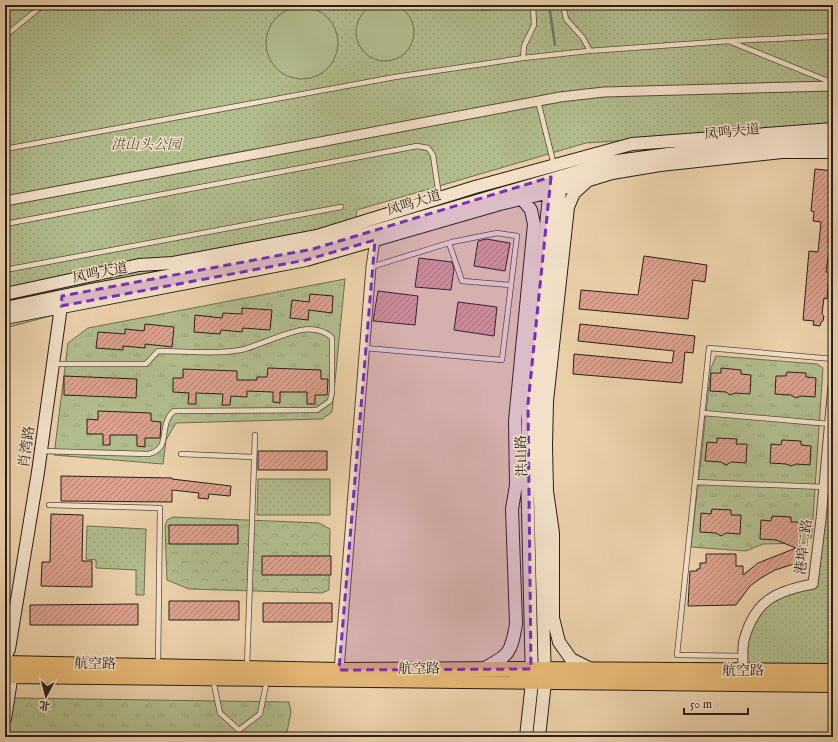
<svg xmlns="http://www.w3.org/2000/svg" width="838" height="742" font-family="'IM FELL English','Noto Serif SC',serif">
<style>
.grass{fill:url(#grass-tufts);stroke:#6e6e53}
.forest{fill:url(#forest-crowns);stroke:#6e6e53}
.park{fill:url(#park-dots);stroke:#6e6e53}
.garden{fill:#b2bd8d;stroke:#6e6e53}
.lines{fill:none;stroke-linecap:round;stroke-linejoin:round}
.stream{stroke:#6c7973;stroke-width:2.5}
.building{fill:url(#building-hatch);stroke:#291e19}
.lane-casing{stroke:#5a4b3d;stroke-width:6}
.street-casing{stroke:#5a4b3d;stroke-width:11}
.secondary-casing{stroke:#291e19;stroke-width:14}
.primary-casing{stroke:#291e19;stroke-width:16}
.lane{stroke:#f2e1c8;stroke-width:4.5}
.street{stroke:#f2e1c8;stroke-width:9}
.secondary{stroke:#f2e1c8;stroke-width:12}
.primary{stroke:#e6b875;stroke-width:14}
.marked{fill:#7b2cbf;fill-opacity:0.2;stroke:#7b2cbf;stroke-width:3;stroke-dasharray:8 5;stroke-linejoin:round}
.labels{text-anchor:middle;dominant-baseline:central;stroke-width:3;stroke-linejoin:round;paint-order:stroke}
.street-label{font-size:14px;fill:#291e19;stroke:#f2e1c8}
.park-label{font-size:14px;font-style:italic;fill:#524e3c;stroke:#f2e1c8}
</style>
<defs>
<pattern id="grass-tufts" width="24" height="20" patternUnits="userSpaceOnUse"><rect width="24" height="20" fill="#b2bd8d"/><path d="M3 7l-1-3M5 7V3M7 7l1-3M15 17l-1-3M17 17v-4M19 17l1-3" fill="none" stroke="#99a279"/></pattern>
<pattern id="forest-crowns" width="20" height="18" patternUnits="userSpaceOnUse"><rect width="20" height="18" fill="#b2bd8d"/><path d="M2 6a3 3 0 1 1 6 0M12 15a3 3 0 1 1 6 0" fill="none" stroke="#99a279"/></pattern>
<pattern id="park-dots" width="8" height="8" patternUnits="userSpaceOnUse"><rect width="8" height="8" fill="#b2bd8d"/><path d="M2 2h.1M6 6h.1" fill="none" stroke="#99a279" stroke-width="1.8" stroke-linecap="round"/></pattern>
<pattern id="building-hatch" width="6" height="6" patternUnits="userSpaceOnUse"><rect width="6" height="6" fill="#dda18d"/><path d="M-1 1l2-2M0 6l6-6M5 7l2-2" fill="none" stroke="#b38372"/></pattern>
</defs>
<rect width="100%" height="100%" fill="#ebd1aa"/>
<filter id="stains"><feTurbulence type="fractalNoise" baseFrequency=".005" numOctaves="4"/><feColorMatrix values="0 0 0 0 .2 0 0 0 0 .09 0 0 0 0 .02 0 0 0 .5 -.17"/></filter>
<radialGradient id="worn" r=".72"><stop offset=".6" stop-color="#630" stop-opacity="0"/><stop offset="1" stop-color="#630" stop-opacity=".3"/></radialGradient>
<path class="grass" d="M345 279 332 412 322 419 176 423 166 440 163 464 54 455 68 343 88 328Z
M716 356 817 364 823 368 812 533 811 538 806 543 763 544 746 551 691 547 711 368Z
M14 698 289 702 291 712 286 737H6L10 706Z"/>
<path class="forest" d="M173 517 319 523 330 529 329 590 322 593 189 589 167 580 165 527 167 520Z"/>
<path class="park" d="M5 5H833V141L731 133 586 143 357 210 353 236 5 328Z
M833 386V671H743L744 641 757 610 772 596 813 584Z
M258 479H330V515H257Z
M87 526 146 529 144 595H136V570L96 568V560L86 559Z"/>
<path class="garden" d="M356 32a29 29 0 1 1 58 0a29 29 0 1 1-58 0Z
M468 5H504C491 12 480 12 468 5Z
M266 43a36 36 0 1 1 72 0a36 36 0 1 1-72 0Z"/>
<g class="lines">
<path class="stream" d="M549 5 555 45"/>
</g>
<path class="building" d="M815 169 833 171V184H831L830 198H833V213L831 229H829L828 243H830L826 272H829L827 299 824 298 822 314 824 316 823 321 821 322 820 326 813 325 814 321 803 320 809 251 818 252 821 222 813 221 814 212 811 211Z
M486 239 510 243 505 271 474 266 478 241Z
M644 256 707 265 705 282 693 280 688 319 579 309 581 290 638 295Z
M419 258 452 262 454 269 451 290 415 287Z
M378 291 418 296 415 325 373 321Z
M310 294 333 296 332 313 309 310 308 320 290 318 292 300 309 302Z
M458 302 497 307 494 336 454 330Z
M242 308 272 310 270 330 243 328 242 332 221 330 220 334 194 332 195 315 222 318 223 313 242 314Z
M145 324 174 327 172 347 145 344V348L123 346V350L96 348 98 332 125 334V329L144 331Z
M580 324 695 336 693 353 685 352 682 383 573 374 574 354 672 363 674 351 578 341Z
M268 368 321 370V379H328L327 395H315V404H307V392H280V403L273 402V392L247 391V397L231 396 230 405H222L223 394 196 393V404H188L189 393 173 392V378H183V369L237 371V380H257V377H267Z
M721 368 741 370V374L751 375 750 394 735 393 730 395 726 392 710 391 711 373H721Z
M787 372 806 373V377L816 378 815 397 801 396 796 398 791 395 775 394 776 376H786Z
M64 376 137 379 136 398 64 395Z
M98 411 151 413V421L161 422 160 438H145V447L137 446V435H110V445H103V434H87V419L98 420Z
M717 438 737 439 736 444H747L746 463 731 462 726 465 721 462 705 461 707 442 717 443Z
M782 440 801 441V445L811 446 810 465 796 464 791 466 786 464 770 463 771 444 781 445Z
M258 451H327V470H258Z
M61 476 172 478V479L231 486 230 496 209 494 208 499 198 498 199 493 172 490V502L61 501Z
M712 509 731 510V515H741L740 534 726 533 721 536 716 533 700 532 701 513 711 514Z
M51 514 83 515 82 561H92V587L41 586 42 562H50Z
M772 516 791 517V522H801L800 547 805 553 803 561 775 570 761 578 750 586 736 605 688 606 690 571H697V569H700V563H706V554H736V566H743V575L758 563 796 548 776 540 760 539 761 520 771 521Z
M169 525H238V544H169Z
M262 556H331V575H262Z
M169 601H239V620H169Z
M263 603H332V622H263Z
M138 604V625H30V605Z"/>
<g class="lines">
<g class="lane-casing">
<path id="lane" d="M563 5 566 19 583 38 590 51
M5 36 43 5
M731 42 833 83
M523 58 524 46 534 25 533 5
M538 101 554 165
M5 149 395 77 523 58 588 51 729 41 833 36
M5 224 417 146 428 148 433 155 439 196
M371 267 452 242 497 233 517 236 511 285 462 281 449 243
M5 270 341 207
M365 348 502 360 511 285
M703 413 830 424
M41 451 148 454C173 449 157 425 174 411L317 410 330 401 332 392V338C325 330 311 328 301 330 282 334 264 343 245 349 220 355 185 351 158 351L146 364H54
M181 454 254 457
M695 482 677 655 743 656
M824 487 695 482 709 348 833 359
M49 505 160 508 158 664
M247 666 255 435
M213 680 220 713 239 730 260 714 267 680
M239 737V730"/>
</g>
<g class="street-casing">
<path id="street" d="M5 201 560 97 604 92 833 86
M339 670 371 267 375 240
M743 671C743 661 742 649 744 640 755 600 776 591 813 584L821 519 833 386"/>
</g>
<g class="secondary-casing">
<path id="secondary" d="M585 183 574 193 568 207 547 401 546 446 547 491 553 533V618L559 642 571 659 591 669
M5 294 139 265 173 263 317 236 475 187 632 144 833 129
M5 308 86 291 313 249 610 162C684 151 758 142 833 141
M5 318 306 260 500 204 550 192 612 173 660 165 782 152H833
M5 657 9 649 38 472 62 299
M483 669C509 655 511 654 516 624L512 509 516 485 515 421 534 224 531 210 522 199
M5 719 13 667
M526 737 532 682 527 468 528 404 550 186
M539 737 545 682 540 498 537 467V403L561 182"/>
</g>
<g class="primary-casing">
<path id="primary" d="M5 663 339 670 531 669 833 671
M5 676 833 685"/>
</g>
<use href="#lane" class="lane"/>
<use href="#street" class="street"/>
<use href="#secondary" class="secondary"/>
<use href="#primary" class="primary"/>
</g>
<path class="marked" d="M551 177 528 404 531 669 339 670 375 240 306 260 61 306 62 296 313 249Z"/>
<g class="labels">
<g class="street-label">
<text transform="translate(732 132) rotate(-6)">凤鸣大道</text>
<text transform="translate(414 203) rotate(-17)">凤鸣大道</text>
<text transform="translate(100 273) rotate(-11)">凤鸣大道</text>
<text transform="translate(27 447) rotate(-82)">肖湾路</text>
<text transform="translate(522 456) rotate(-92)">洪山路</text>
<text transform="translate(804 547) rotate(-83)">港埠二路</text>
<text transform="translate(95 664) rotate(1)">航空路</text>
<text x="419" y="669">航空路</text>
<text x="743" y="671">航空路</text>
</g>
<g class="park-label">
<text x="146" y="145">洪山头公园</text>
</g>
</g>
<rect width="838" height="742" fill="none" stroke="#ebd1aa" stroke-width="20"/>
<rect x="6" y="6" width="826" height="730" fill="none" stroke="#291e19" stroke-width="2"/>
<rect x="10" y="10" width="818" height="722" fill="none" stroke="#291e19"/>
<g transform="translate(46 696) rotate(187)" stroke="#f2e1c8" stroke-width="3" paint-order="stroke">
<path d="M0-3L7 15L0 10L-7 15Z" fill="#291e19"/>
<text y="-6" font-size="11" font-weight="bold" text-anchor="middle" fill="#291e19">北</text>
</g>
<path d="M684 708v6h64v-6" fill="none" stroke="#291e19" stroke-width="2"/>
<text x="690" y="708" font-size="12" fill="#291e19" stroke="#f2e1c8" stroke-width="3" paint-order="stroke">50 m</text>
<rect width="100%" height="100%" filter="url(#stains)"/>
<rect width="100%" height="100%" fill="url(#worn)"/>
</svg>
